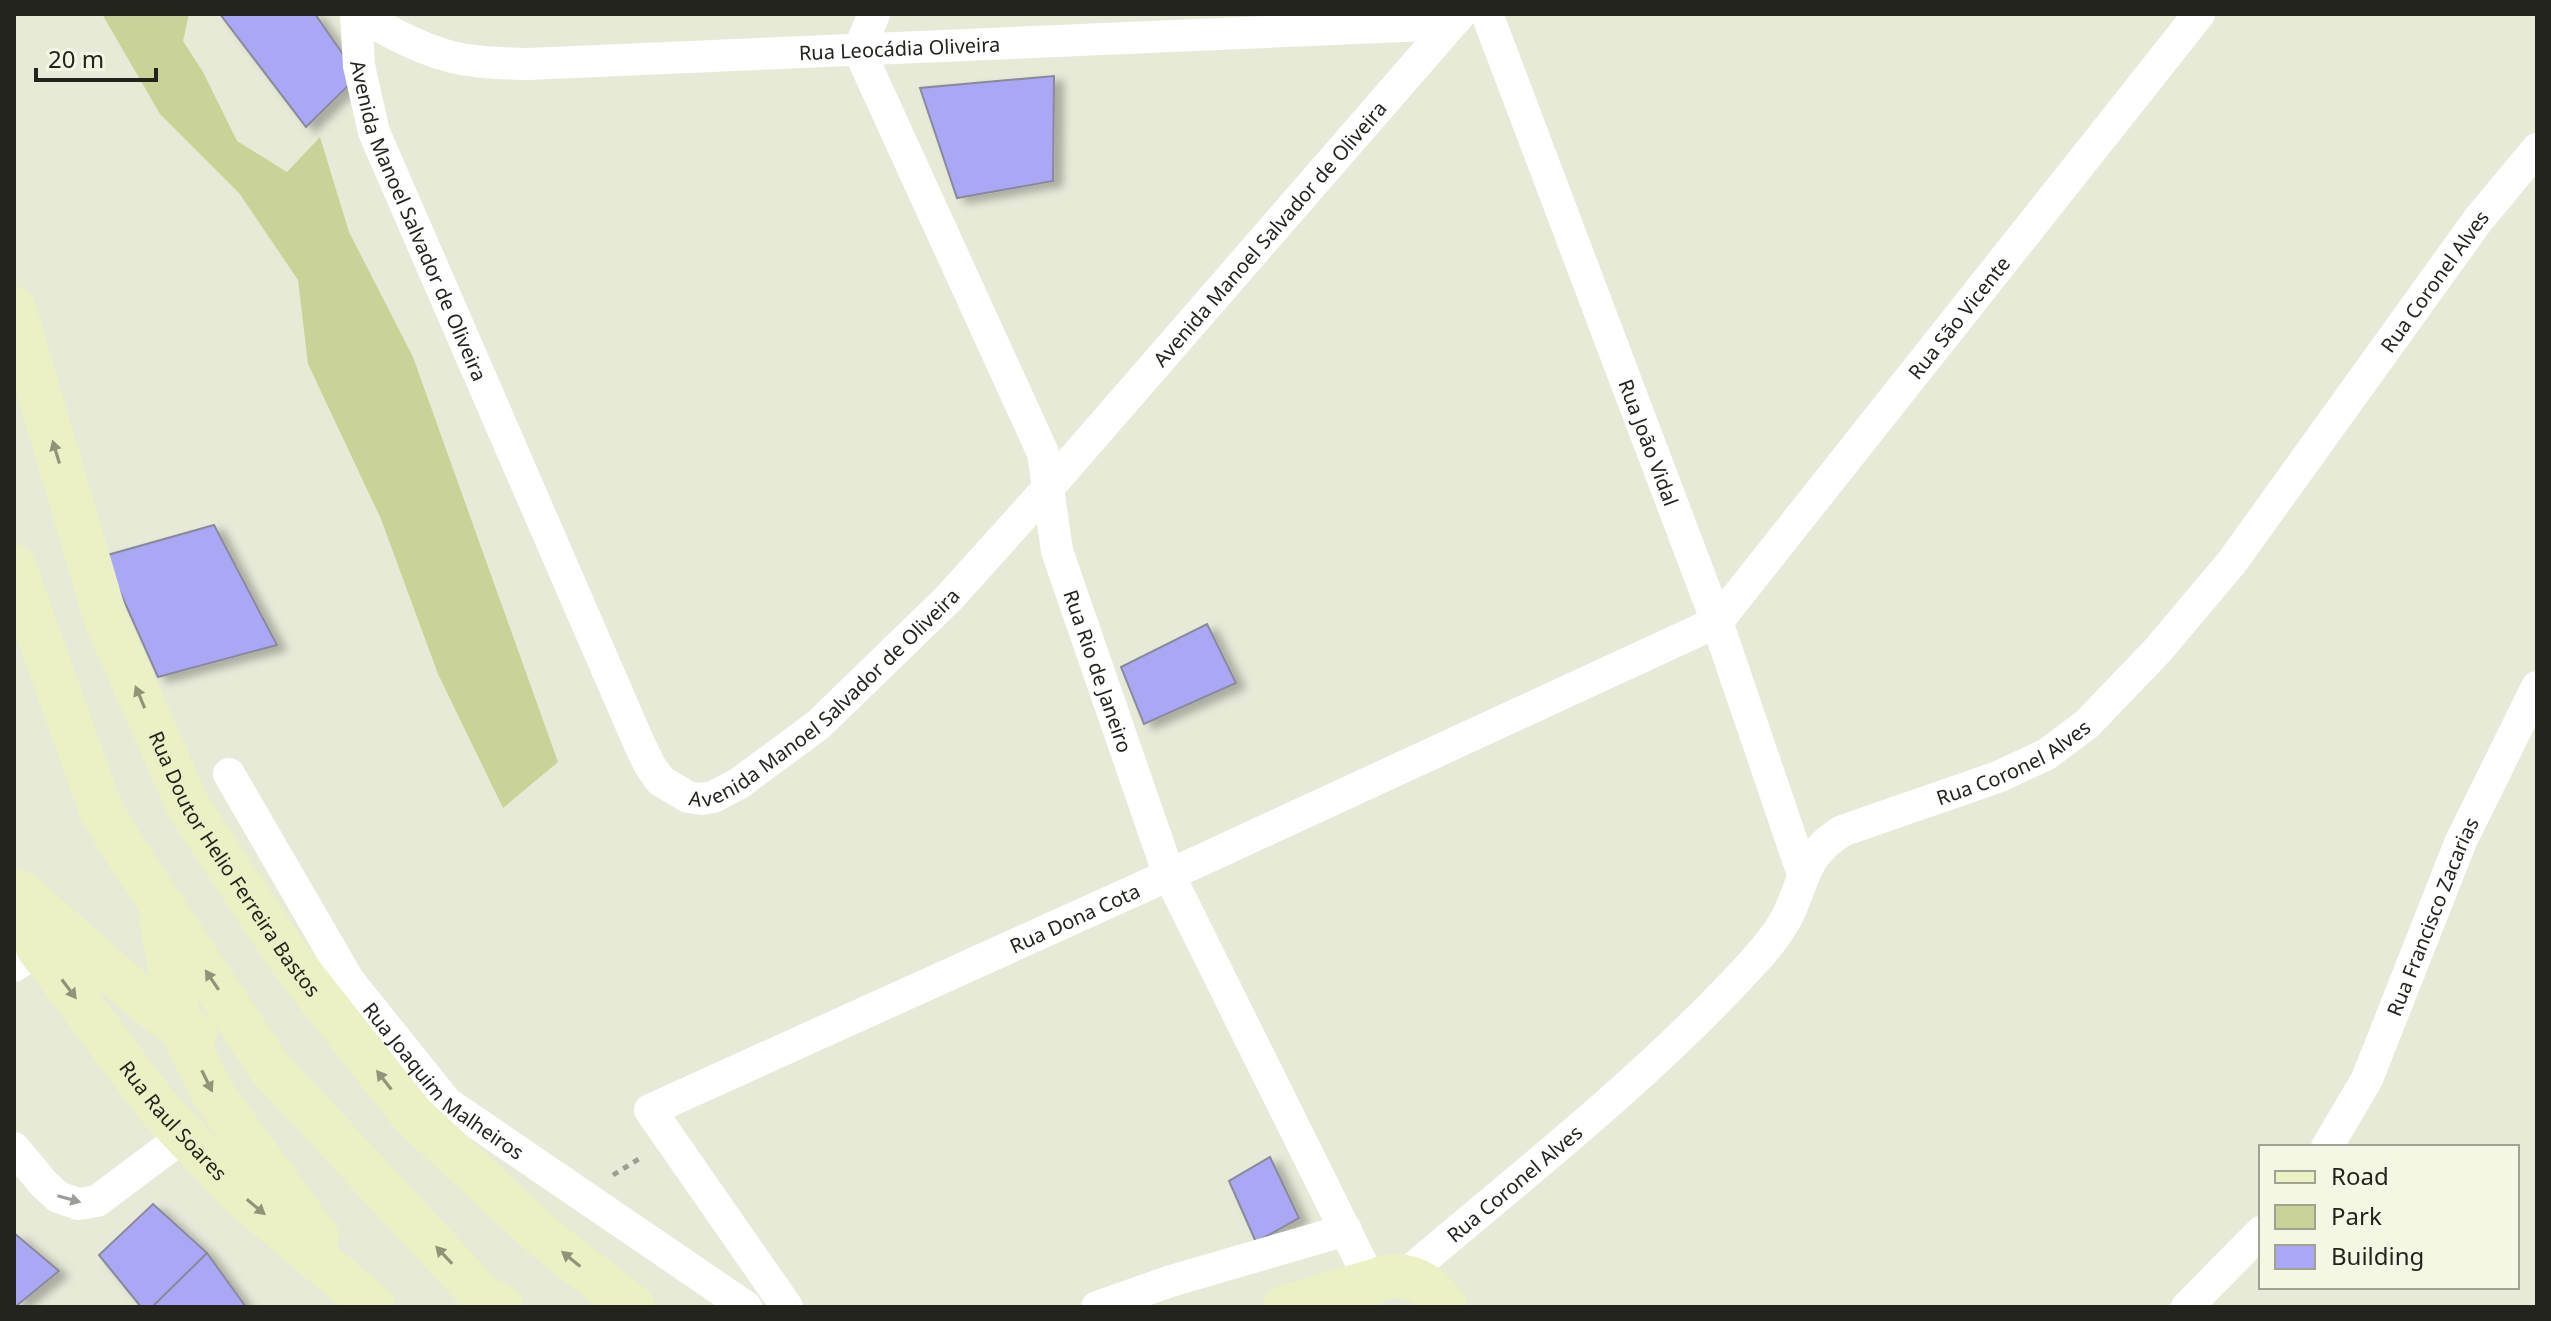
<svg xmlns="http://www.w3.org/2000/svg" width="2551" height="1321" font-family="'Noto Sans',sans-serif">
<style>
.green{fill:#c9d398}
.building{fill:#aaa7f5;stroke:#89899b;stroke-width:2;filter:url(#shadow)}
.lines{fill:none;stroke-linecap:round;stroke-linejoin:round}
.path{stroke:#9da091;stroke-width:5;stroke-dasharray:6 6;stroke-linecap:butt}
.street{stroke:#fff;stroke-width:32}
.secondary{stroke:#ebf0c5;stroke-width:44}
.oneway{fill:#919479}
.oneway2{fill:#9c9c99}
.labels{text-anchor:middle;dominant-baseline:central;stroke-width:6;stroke-linejoin:round;paint-order:stroke}
.street-label{font-size:20px;fill:#23241d;stroke:#f3f7e4}
</style>
<defs>
<filter id="shadow"><feDropShadow dx="9" dy="5" stdDeviation="4" flood-color="#0004"/></filter>
</defs>
<rect width="100%" height="100%" fill="#e6ead7"/>
<path class="green" d="M102 14H189L183 41 203 72 237 141 287 172 320 137 349 232 413 357 558 762 503 808 438 674 381 519 308 364 298 280 239 193 160 114Z"/>
<path class="building" d="M220 14H315L358 76 306 127Z
M1054 76 1053 181 957 198 920 88Z
M214 525 277 645 158 677 104 556Z
M1207 624 1236 683 1144 724 1121 667Z
M1270 1157 1299 1218 1256 1242 1229 1181Z
M153 1204 207 1253 152 1307H141L99 1255Z
M14 1233 59 1271 15 1307H14Z
M207 1253 246 1307H152Z"/>
<g class="lines">
<path class="path" d="M613 1175 642 1157"/>
<g class="street">
<path id="s1" d="M356 14 359 66 374 132 639 743 650 766 661 781 688 797 702 799 713 797 738 784 818 725 949 598 1049 487 1460 14"/>
<path id="s2" d="M358 14C386 30 414 46 445 55 471 63 500 63 528 64L1451 24"/>
<path id="s3" d="M874 14 859 50 1043 453 1057 551 1169 875 1371 1282"/>
<path id="s4" d="M1487 14 1717 622 1803 874"/>
<path id="s5" d="M229 774 349 981 447 1103 746 1307"/>
<path d="M14 966 39 949"/>
<path id="s6" d="M2327 1147 2367 1079 2461 841 2537 687"/>
<path d="M14 1148 43 1183 58 1197 78 1204 97 1201 184 1136"/>
<path id="s7" d="M1404 1276C1521 1176 1644 1081 1748 968 1763 952 1778 935 1788 915 1806 877 1803 856 1842 831L1998 777 2047 754 2087 724 2158 650 2232 562 2478 220 2537 149"/>
<path id="s8" d="M787 1307 650 1110 1169 875 1717 622 2199 14"/>
<path d="M1097 1307 1171 1281 1346 1230"/>
<path d="M2187 1307 2261 1232"/>
</g>
<g class="secondary">
<path id="s9" d="M14 308 106 620 189 808 290 960 413 1116 546 1239 633 1307"/>
<path d="M14 566 101 810 116 836 270 1068 482 1296 502 1307"/>
<path d="M19 891 149 1005 180 1027 195 1034"/>
<path id="s10" d="M14 899 39 949 157 1106 239 1193 374 1307"/>
<path d="M161 917 180 1027 213 1094 317 1237"/>
<path d="M1285 1307 1371 1282"/>
<path d="M1349 1307C1375 1264 1419 1267 1446 1307"/>
</g>
</g>
<defs><path id="oneway-solid" d="M-6-.8H1V-3.2L6.5 0L1 3.2V.8H-6Z" transform="scale(2)"/></defs>
<g class="oneway">
<use href="#oneway-solid" transform="translate(56 452) rotate(-107)"/>
<use href="#oneway-solid" transform="translate(140 697) rotate(-113)"/>
<use href="#oneway-solid" transform="translate(212 980) rotate(-124)"/>
<use href="#oneway-solid" transform="translate(69 989) rotate(53)"/>
<use href="#oneway-solid" transform="translate(384 1080) rotate(-128)"/>
<use href="#oneway-solid" transform="translate(207 1081) rotate(64)"/>
<use href="#oneway-solid" transform="translate(256 1207) rotate(40)"/>
<use href="#oneway-solid" transform="translate(444 1255) rotate(-133)"/>
<use href="#oneway-solid" transform="translate(571 1259) rotate(-141)"/>
</g>
<use class="oneway2" href="#oneway-solid" transform="translate(69 1199) rotate(16)"/>
<g class="labels">
<g class="street-label">
<text stroke="none"><textPath href="#s2" startOffset="552">Rua Leocádia Oliveira</textPath></text>
<text stroke="none"><textPath href="#s1" startOffset="218">Avenida Manoel Salvador de Oliveira</textPath></text>
<text stroke="none"><textPath href="#s1" startOffset="1682">Avenida Manoel Salvador de Oliveira</textPath></text>
<text stroke="none"><textPath href="#s7" startOffset="1464">Rua Coronel Alves</textPath></text>
<text stroke="none"><textPath href="#s8" startOffset="1802">Rua São Vicente</textPath></text>
<text stroke="none"><textPath href="#s4" startOffset="458">Rua João Vidal</textPath></text>
<text stroke="none"><textPath href="#s3" startOffset="708">Rua Rio de Janeiro</textPath></text>
<text stroke="none"><textPath href="#s1" startOffset="1034">Avenida Manoel Salvador de Oliveira</textPath></text>
<text stroke="none"><textPath href="#s7" startOffset="816">Rua Coronel Alves</textPath></text>
<text stroke="none"><textPath href="#s9" startOffset="602">Rua Doutor Helio Ferreira Bastos</textPath></text>
<text stroke="none"><textPath href="#s8" startOffset="706">Rua Dona Cota</textPath></text>
<text stroke="none"><textPath href="#s6" startOffset="254">Rua Francisco Zacarias</textPath></text>
<text stroke="none"><textPath href="#s5" startOffset="378">Rua Joaquim Malheiros</textPath></text>
<text stroke="none"><textPath href="#s10" startOffset="274">Rua Raul Soares</textPath></text>
<text stroke="none"><textPath href="#s7" startOffset="144">Rua Coronel Alves</textPath></text>
</g>
</g>
<rect width="2551" height="1321" fill="none" stroke="#23241d" stroke-width="32"/>
<rect x="2259" y="1145" width="260" height="144" fill="#f3f7e4" stroke="#a0a394" stroke-width="2"/>
<rect x="2275" y="1171" width="40" height="12" fill="#ebf0c5" stroke="#a0a394" stroke-width="2"/>
<text x="2331" y="1185" font-size="24" fill="#23241d">Road</text>
<rect x="2275" y="1205" width="40" height="24" fill="#c9d398" stroke="#a0a394" stroke-width="2"/>
<text x="2331" y="1225" font-size="24" fill="#23241d">Park</text>
<rect x="2275" y="1245" width="40" height="24" fill="#aaa7f5" stroke="#a0a394" stroke-width="2"/>
<text x="2331" y="1265" font-size="24" fill="#23241d">Building</text>
<path d="M36 68v12h120v-12" fill="none" stroke="#23241d" stroke-width="4"/>
<text x="48" y="68" font-size="24" fill="#23241d" stroke="#f3f7e4" stroke-width="6" paint-order="stroke">20 m</text>
</svg>
